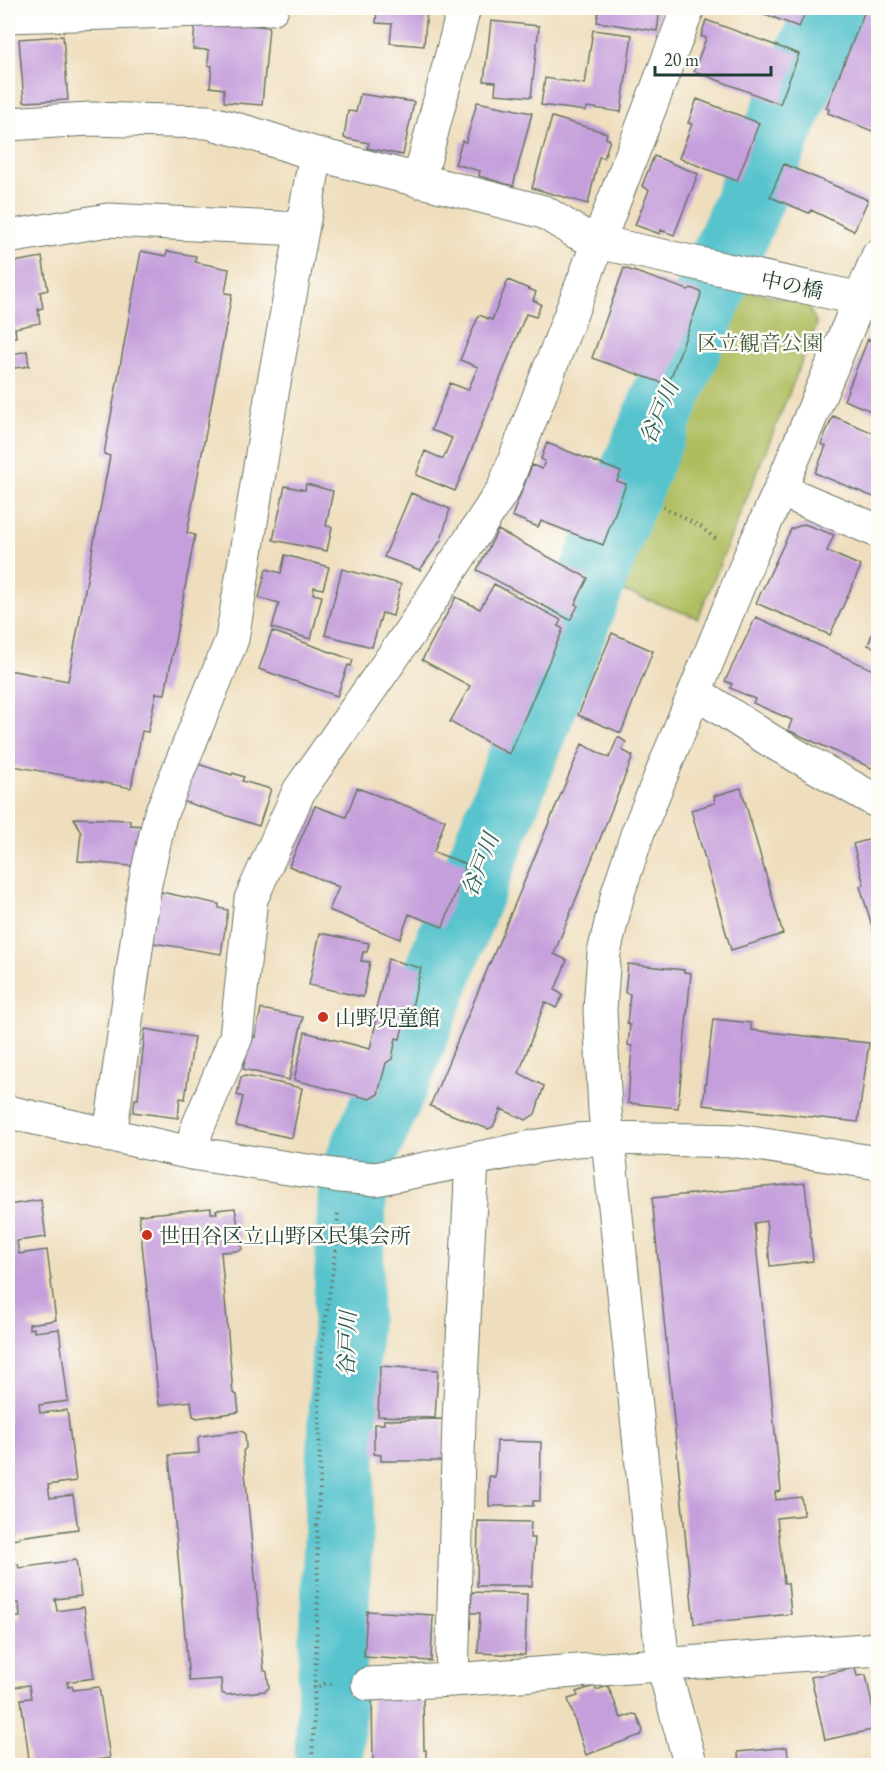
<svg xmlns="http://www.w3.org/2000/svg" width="886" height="1773" font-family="'EB Garamond','Noto Serif JP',serif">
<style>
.green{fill:#afbd5f;stroke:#677d4a;stroke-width:1.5}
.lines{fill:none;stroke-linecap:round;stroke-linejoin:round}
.river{stroke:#56c3cd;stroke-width:69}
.building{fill:#c59fdb}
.minor-casing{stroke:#687564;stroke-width:35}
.path{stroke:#687564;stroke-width:4;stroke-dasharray:1.5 4.5;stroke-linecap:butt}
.minor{stroke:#fff;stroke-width:33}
.poi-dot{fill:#c8321e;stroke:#fdfcf7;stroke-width:2}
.labels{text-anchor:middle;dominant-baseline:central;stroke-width:5;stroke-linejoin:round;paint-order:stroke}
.street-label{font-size:21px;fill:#1f3d34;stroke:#fdfcf7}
.park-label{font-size:21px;fill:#435d3f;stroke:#fdfcf7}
.poi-label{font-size:21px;fill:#1f3d34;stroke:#fdfcf7;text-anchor:start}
.water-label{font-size:22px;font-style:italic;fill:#2d5e5a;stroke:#fdfcf7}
</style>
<rect width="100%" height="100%" fill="#fdfcf7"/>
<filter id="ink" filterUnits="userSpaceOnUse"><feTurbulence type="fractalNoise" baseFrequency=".0167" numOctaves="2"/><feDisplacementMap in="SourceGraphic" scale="12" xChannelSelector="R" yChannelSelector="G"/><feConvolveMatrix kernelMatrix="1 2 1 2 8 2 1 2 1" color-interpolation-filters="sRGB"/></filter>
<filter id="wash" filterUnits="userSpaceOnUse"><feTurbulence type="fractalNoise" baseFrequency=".008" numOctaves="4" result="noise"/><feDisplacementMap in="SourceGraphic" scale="24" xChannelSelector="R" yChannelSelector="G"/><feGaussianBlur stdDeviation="1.35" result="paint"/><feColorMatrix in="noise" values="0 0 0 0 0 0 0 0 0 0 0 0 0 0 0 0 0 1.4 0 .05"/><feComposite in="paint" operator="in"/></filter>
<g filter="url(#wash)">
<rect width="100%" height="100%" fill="#efdebd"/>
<path class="green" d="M732 288 806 303 817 324 698 618 615 588Z"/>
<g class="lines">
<path class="river" d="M330 1766 329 1752 353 1177 402 1065 624 497 830 8"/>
</g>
<g id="blocks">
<path class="building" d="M377 8H427L424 46 390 43 392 24 376 23Z
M599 8H660L657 31 597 22Z
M748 8H807L799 27Z
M866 8H878L877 133 828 113 829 109 826 108Z
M706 20 799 54 780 104 694 71 706 38 701 36Z
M491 21 539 26 531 97 495 94 496 82 484 81Z
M214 22 269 27 262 105 224 102V89L210 87 212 66 208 65 209 50 193 49 195 24Z
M593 30 632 35 621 112 587 107 586 111 541 105 545 78 585 84Z
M63 36 68 100 24 102 19 39Z
M360 94 414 102 403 155 367 148 369 143 344 138 348 111 356 112Z
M697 99 759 123 737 181 679 158 692 124 688 123Z
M477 102 532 113 513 186 479 176 480 171 455 164 462 141 466 142Z
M552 117 607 133 606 138 610 140 604 158 599 157 588 204 532 188Z
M654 156 698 174 674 235 661 230 660 234 635 225 649 190 642 186Z
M784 164 868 200 854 231 811 210 809 213 770 197Z
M141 251 166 256 167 251 196 256 195 262 229 269 225 293 232 294 187 533 195 535 165 694 156 693 148 732 142 731 131 788 8 765V670L68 681 110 456 104 454Z
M42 257 48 290 40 292 43 308 38 309 40 323 15 328 16 337 8 338V263Z
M624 268 688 290 691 288 701 292 700 298 668 385 592 358Z
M508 280 536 292 533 300 541 304 536 317 526 314 455 491 416 475 425 451 443 459 452 438 431 430 450 383 468 390 478 367 460 360 479 315 492 320Z
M868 339 878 343V414L844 400Z
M27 351 29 366 8 369V355Z
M833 416 878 435V499L815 473 826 446 821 444Z
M547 443 621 472 617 481 626 484 603 545 541 521 538 527 512 516 532 465 542 469 545 461 541 459Z
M306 484 333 491 326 526 332 527 327 551 273 540 285 486 305 490Z
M411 493 450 509 441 540 420 570 384 557Z
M804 524 834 535 827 551 861 566 830 635 756 603 791 529Z
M498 530 588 578 575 604 578 606 570 620 477 570Z
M285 555 329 567 323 589 314 587 313 594 322 596 311 639 272 628 279 603 259 598 266 569 281 573Z
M342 569 401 584 393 616 382 613 372 647 325 635Z
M494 584 561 620 558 626 563 629 509 754 450 722 470 686 422 660 456 597 480 609Z
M756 617 878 672V771L788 730 792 720 753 703 755 699 730 688 732 684 725 681Z
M878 618V649L868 645Z
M272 631 353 660 351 666 348 665 337 696 259 669Z
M612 633 653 651 621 733 578 715Z
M618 737 626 742 622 750 633 756 554 954 567 960 555 990 563 995 556 1008 545 1002 519 1073 544 1086 535 1114 526 1120 501 1109 493 1127 488 1129 430 1106 582 744 609 758Z
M195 763 232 775 233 773 244 777 242 781 271 789 259 826 182 801Z
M357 788 445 820 434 852 466 864 443 927 409 914 400 939 329 910 339 887 289 866 315 806 346 817Z
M741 788 783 934 731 950 691 810 715 803 714 796Z
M74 818 130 820V825L146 826 141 867 78 861 81 833Z
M878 837V946L860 886 864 885 853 844Z
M161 892 219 904V908L228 910 221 954 147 942Z
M320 933 369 943 367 952H363L361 961 370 962 363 997 309 985Z
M388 959 421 968 411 1011 407 1010 400 1039 396 1038 392 1059 386 1063 378 1094 370 1099 294 1080 305 1032 370 1049 376 1022 373 1021Z
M628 964 684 970V972L691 973 678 1108 628 1103 632 1046 628 1045 630 1025 627 1024 630 994 625 993Z
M261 1009 303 1017 289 1080 243 1069 251 1036 255 1037Z
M713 1019 751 1023V1030L869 1043 858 1122 703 1105Z
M145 1029 194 1037 185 1099 180 1098 178 1118 133 1112 135 1099H138Z
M246 1076 302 1088 292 1138 236 1126 243 1097 237 1095 241 1077Z
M805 1183 813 1261 770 1266 766 1221 754 1223 781 1491 775 1492 776 1500 801 1497 804 1515 777 1518 784 1583H788L791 1614 694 1624 652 1198Z
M41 1200 46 1237 17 1241 19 1254 47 1250 56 1320 29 1324V1329L34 1328V1332L59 1329 68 1401 39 1405 40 1413 67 1410 76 1481 48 1485 50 1498 73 1495 78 1529 19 1537V1539L8 1540V1499L12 1498 11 1489H8V1205Z
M211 1208V1213H217L216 1210 235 1208 242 1249 239 1251 221 1252 233 1393 237 1395 239 1412 197 1418 193 1416 191 1401 159 1405 139 1215Z
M380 1366 438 1370 435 1418 378 1416Z
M443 1419 444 1461H381V1455L374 1454V1424H384V1420Z
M241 1431 245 1433 246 1448 243 1451 264 1670 267 1672 269 1688 265 1691 226 1695 222 1693 221 1679 189 1681 169 1455 199 1453 198 1438 200 1436Z
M497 1441 541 1442 540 1501H533V1506H489V1476L495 1477Z
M478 1521 531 1522 530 1538H535L532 1586H477Z
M76 1560 81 1596 55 1599 57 1611 84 1607 94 1678 67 1682 68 1687 72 1686 73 1690 99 1687 110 1758 82 1762V1766H30L21 1699 31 1698 29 1685 14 1687 8 1638V1618L20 1617 19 1603 8 1604V1565L18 1564 19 1568Z
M472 1592 527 1594 525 1655 478 1653 480 1613H471Z
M367 1611 433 1615 431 1661 364 1657Z
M855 1668 857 1676 866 1675 877 1729 825 1740 811 1677Z
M595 1686 596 1690 608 1686 621 1718 633 1714 637 1715 643 1731 641 1735 586 1755 568 1699 578 1696 576 1692Z
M423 1697 424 1750H426V1762H373L372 1698Z
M787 1747 789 1766H739L738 1752Z"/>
</g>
</g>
<g filter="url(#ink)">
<use href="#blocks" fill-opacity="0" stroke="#687564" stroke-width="1.5"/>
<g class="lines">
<g class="minor-casing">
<path id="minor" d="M8 16 272 8
M8 124 89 119 208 122 250 133 316 154 544 212 576 232 598 242 861 299 878 307
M419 181 464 8
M8 237 108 220 302 229
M780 490 878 531
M695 692 771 741 878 802
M8 1112 191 1153 340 1176 376 1179 538 1146 576 1140 609 1138 738 1141 878 1163
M110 1136 145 884 160 816 232 639 271 399 316 154
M191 1153 197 1129 236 1037 251 899 299 791 410 632 504 488 688 8
M452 1680 459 1420 472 1160
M368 1684 452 1680 878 1649
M691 1766 663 1665 605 1111 600 1010 604 953 618 893 638 832 749 559 780 490 878 256"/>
</g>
<path class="path" d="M663 507 701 527 717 540
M313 1689 324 1684H334
M312 1766 318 1594 317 1526 320 1486 319 1400 322 1344 337 1242 338 1213"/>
<use href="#minor" class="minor"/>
</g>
</g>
<g class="poi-dot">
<circle cx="323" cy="1017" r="6"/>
<circle cx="147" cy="1235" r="6"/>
</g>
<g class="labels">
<g class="street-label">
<text transform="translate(792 285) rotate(12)">中の橋</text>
</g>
<g class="park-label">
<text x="760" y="342">区立観音公園</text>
</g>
<g class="poi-label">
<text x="335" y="1017">山野児童館</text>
<text x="159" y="1235">世田谷区立山野区民集会所</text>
</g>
<g class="water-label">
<text transform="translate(659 413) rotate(-67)">谷戸川</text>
<text transform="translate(480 865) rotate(-69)">谷戸川</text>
<text transform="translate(347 1344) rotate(-88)">谷戸川</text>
</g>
</g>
<rect width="886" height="1773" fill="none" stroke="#fdfcf7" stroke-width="30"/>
<path d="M655 66v9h116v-9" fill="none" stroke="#1f3d34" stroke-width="3"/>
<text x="664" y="66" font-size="18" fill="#1f3d34" stroke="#fdfcf7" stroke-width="4.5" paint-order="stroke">20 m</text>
</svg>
